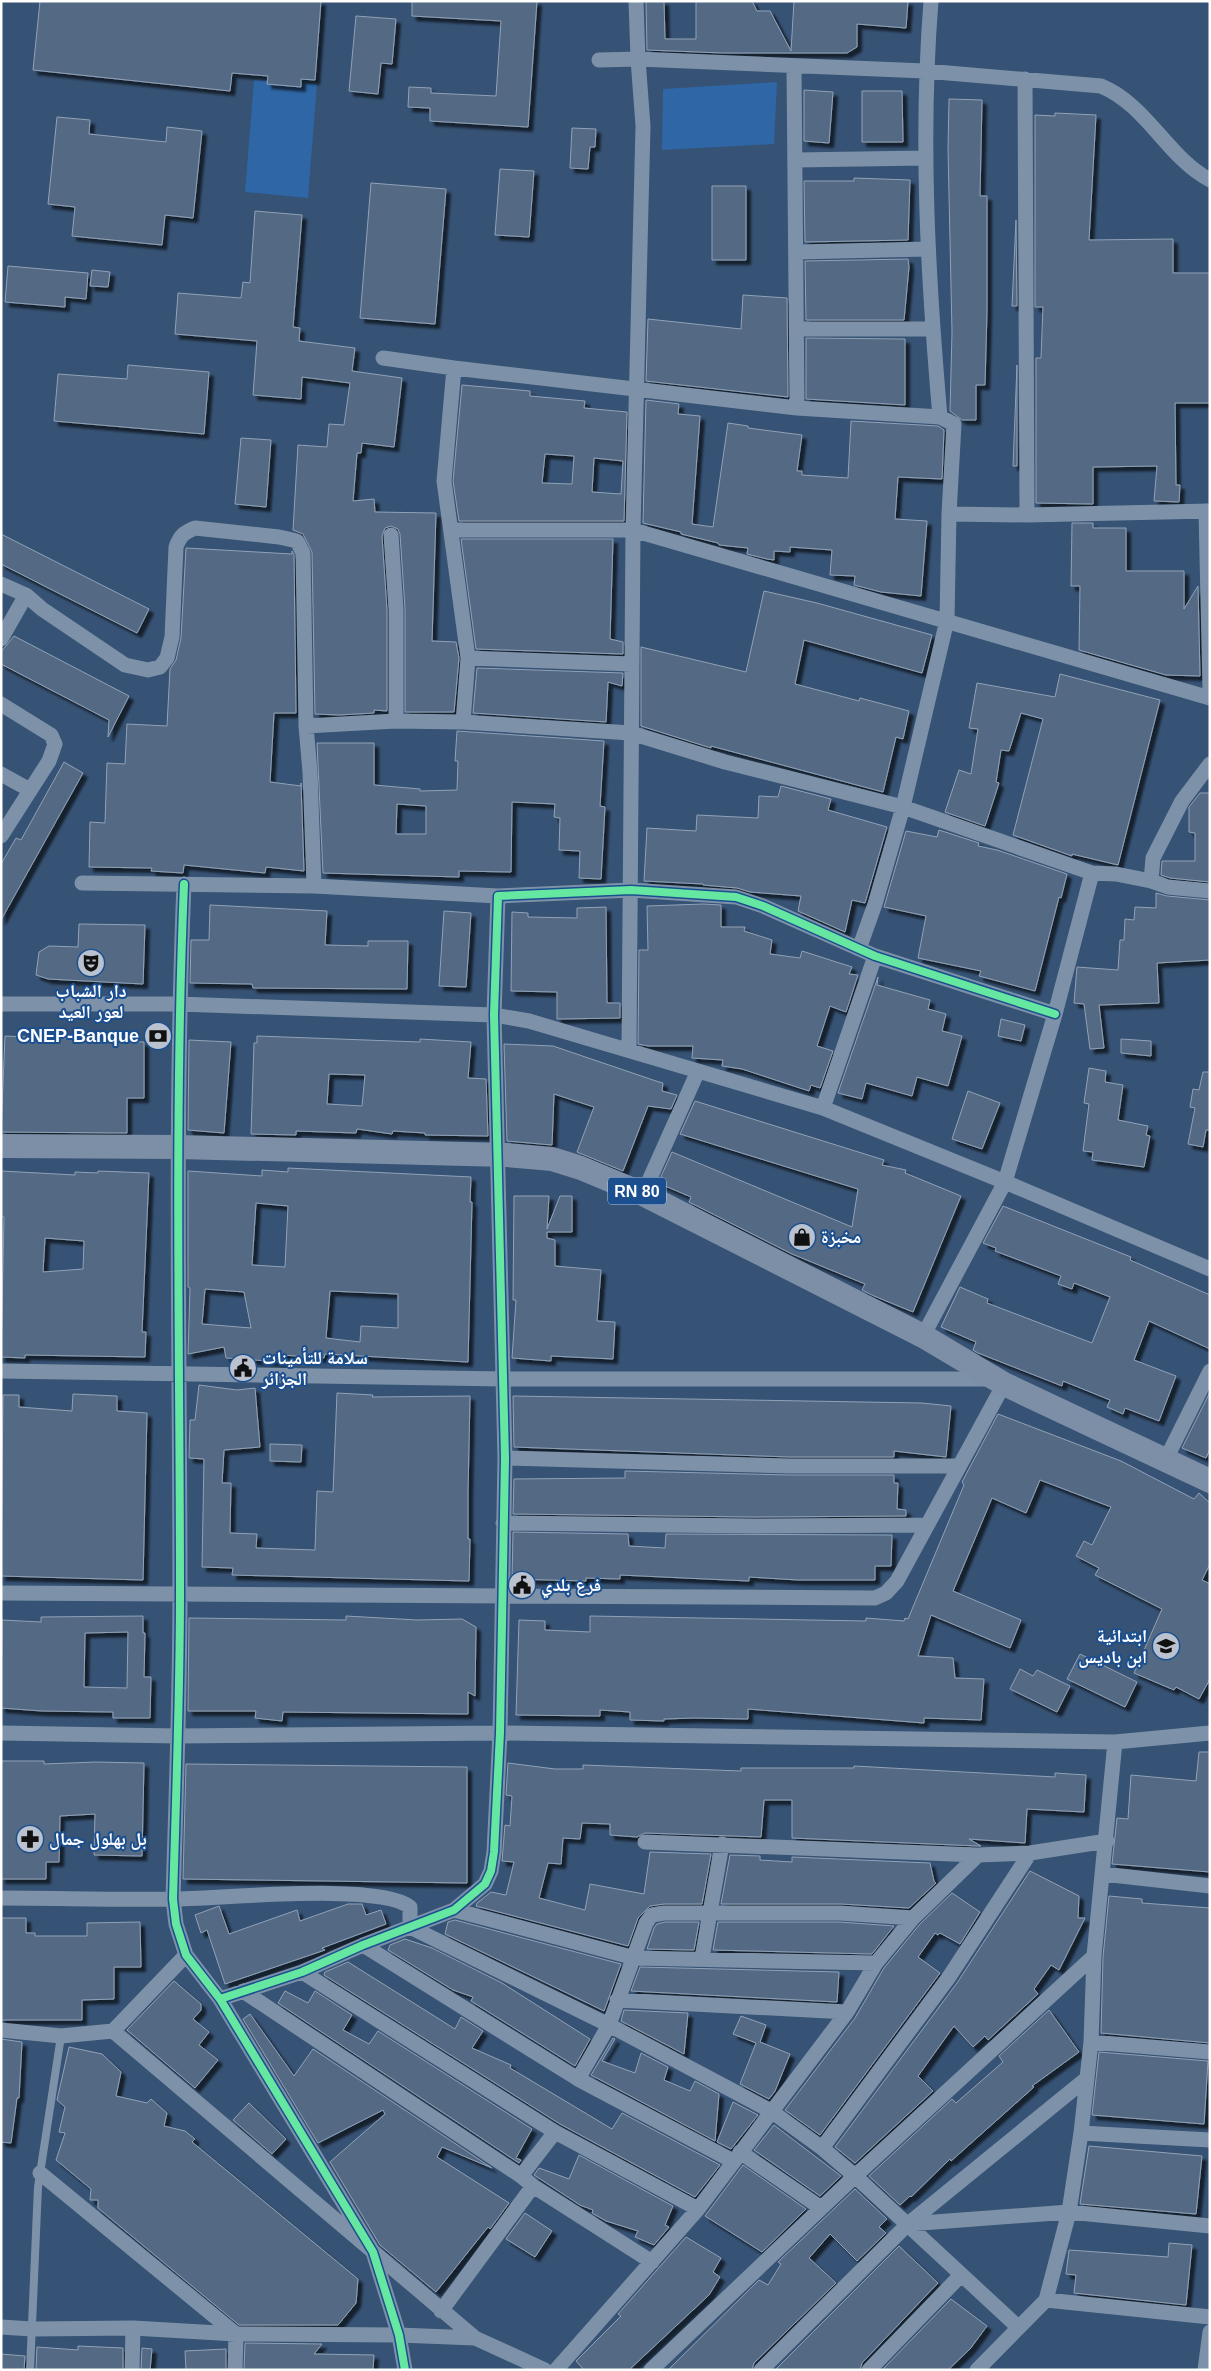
<svg xmlns="http://www.w3.org/2000/svg" width="1211" height="2371" font-family="Arial,'Noto Naskh Arabic',sans-serif">
<style>
.green{fill:#2f66a5}
.building{fill:#526984;stroke:#92a2b6;fill-rule:evenodd;filter:url(#shadow)}
.lines{fill:none;stroke-linecap:round;stroke-linejoin:round}
.service{stroke:#7d92a8;stroke-width:8}
.minor{stroke:#7d92a8;stroke-width:15}
.primary{stroke:#7d8ea7;stroke-width:24}
.cycleway-casing{stroke:#1b4f8f;stroke-width:11}
.cycleway{stroke:#66e7a1;stroke-width:8}
.labels{text-anchor:middle;dominant-baseline:central;stroke-width:4;stroke-linejoin:round;paint-order:stroke}
.shield{fill:#1b4f8f;stroke:#bbcadd;stroke-width:1}
.shield-label{font-size:16px;font-weight:bold;fill:#fff}
.poi-label{font-size:18px;font-weight:bold;fill:#fff;stroke:#1b4f8f;text-anchor:start}
</style>
<defs>
<filter id="shadow"><feDropShadow dx="4.5" dy="4.5" stdDeviation="1" flood-color="#0009"/></filter>
</defs>
<rect width="100%" height="100%" fill="#365274"/>
<path class="green" d="M254 80 317 84 308 198 245 192Z
M777 82 774 144 662 150 663 89Z"/>
<path class="building" d="M40 1H321L315 80 301 79V87L267 84 268 76 232 73 230 91 33 70Z
M412 1H537L528 127 430 121V108L408 107 409 87 431 88V93L496 96 501 21 412 16Z
M646 1H664L665 39H696V1H752L757 11H770L791 51 794 1H908L906 28 857 24V47L847 53H723L647 50Z
M356 16 396 19 392 64 381 63 378 94 349 91Z
M804 90 833 92 829 143 804 141Z
M862 91H902L903 142H862Z
M949 99 982 100 980 196H987V311L985 385H976V420H962L950 411 952 332 948 148Z
M1055 113 1096 115 1089 240 1173 239V273H1210V403H1175L1176 485H1180L1179 502 1154 501 1157 466 1093 467V504L1036 503V358H1041L1043 307H1035V115L1055 116Z
M57 117 90 120 89 134 166 142 167 127 202 131 193 218 165 215 162 245 72 236 75 207 48 204Z
M572 128 596 129 595 147H590L588 169 570 168Z
M500 169 534 171 529 237 495 235Z
M854 178 910 180 908 240 805 242 804 181H854Z
M371 183 446 189 435 324 360 318Z
M712 186H746V260H712Z
M255 211 302 215 293 327 300 328 299 341 355 348 352 371 402 378 394 447 362 443 361 453H357L353 501 374 499 375 512 436 513 432 641 456 642 459 658 454 712H405V609L400 534 398 529 391 526 385 528 382 536 387 610V711L374 710V713L339 715 315 714 312 552 303 534 293 530 298 445 327 447 329 424 344 425 350 383 302 377 301 399 253 395 257 341 175 334 178 293 241 298 243 282 250 283Z
M1016 220 1017 306H1012Z
M908 259 909 267 904 320H806L805 261Z
M8 266 88 273 86 299 65 297V307L5 302Z
M92 270 110 272 108 287 90 286Z
M743 295 787 298 788 397 646 381 648 319 741 329Z
M806 338 905 339V405L806 399Z
M128 365 209 372 204 434 54 421 58 374 127 379Z
M1017 365V466H1013Z
M462 385 530 391V396L585 401 584 408 627 412 624 521H459L453 481ZM545 454 574 456 572 484 542 483ZM594 458 623 461 621 494 592 492Z
M646 400 679 404 678 414 700 416 692 524 713 527 728 423 748 426V428L802 435 797 471H802V475L848 478 851 421 938 426 944 430 942 479 898 477 895 519 927 521 921 596 881 592 854 585 855 576 830 575 832 550 790 547V552L774 551V560L767 559 747 554 748 548 719 545 718 543 681 534V532L643 523Z
M241 438 271 440 266 507 235 504Z
M1072 523H1093V528H1126V571H1184V609L1198 586 1200 676 1166 675 1079 650 1080 586H1071Z
M1 534 149 609 137 633 1 564Z
M461 539H613L610 639 623 642V654L476 649Z
M186 548 292 554V551L294 555 296 713H274L270 782 301 786V783L304 871 266 867 265 873 184 865 183 873 151 871 152 868 89 867 90 822 105 823 107 763 125 764 127 724 167 726 170 669 176 660 181 638Z
M764 591 817 603 932 635 922 673 804 640 795 684 859 701 860 698 909 711 903 739 896 737 883 792 711 746V748L641 726V647L746 672Z
M14 636 129 696 108 737 109 720 1 664V652Z
M477 668 623 673 622 686 608 682 606 722 473 713Z
M1060 674 1160 700 1118 865 1072 854V856L1013 835 1043 719 1021 713 1009 751 1001 750 996 782 999 783 985 826 945 812 959 770 971 774 978 729 969 728 977 683 1055 697Z
M457 731 604 741 600 806 605 807 601 879 579 878 580 851 559 850 560 818 554 817 555 804 512 802 511 872 459 871V877L323 873 317 743H374V785L420 789V791L457 790 458 761H455ZM397 804 426 806V834H396Z
M64 762 83 773 1 920V864L16 838 21 840Z
M781 786 831 799 828 810 887 827 865 903 852 900 845 932 798 911 801 896 750 892 737 888 703 885V884L644 881 647 828 696 831 697 815 758 818 759 796 778 797Z
M1200 793H1210V882L1170 878 1161 875 1162 861H1195V833L1189 832V807Z
M939 830 979 843 978 846 997 850 1067 874 1061 898 1059 897 1035 991 979 976 981 971 918 958 926 916 884 907 906 831 937 837Z
M1156 893 1167 896 1210 900V960L1157 963 1159 1003 1099 1005 1104 1048 1090 1049 1084 1004 1074 1003 1077 967 1118 970 1120 940H1124L1125 919 1134 920 1135 907 1156 908Z
M703 904 721 905V927H745L744 931 772 940 770 954 800 958 802 951 852 967 849 974 858 975 846 1012 830 1006 817 1046 833 1051 820 1088 811 1085 809 1091 742 1069 722 1066 723 1060 692 1058 693 1046H648L638 1044 639 950H648L647 906Z
M210 905 327 911 325 945 368 946V941H408L407 989 253 988 252 984 190 983 191 940H209Z
M606 907 607 1003H620V1018L557 1019V992L511 991 512 912 528 913V917L577 918V908Z
M444 911 471 913 466 987 439 986Z
M79 924 145 925 143 984 48 979 36 975 39 952 49 946 78 947Z
M878 977 877 985 930 1000 928 1009 946 1014 942 1031 962 1036 948 1086 917 1077 912 1096 866 1083 862 1099 838 1093Z
M1001 1019 1025 1025 1021 1041 998 1036Z
M5 1036 144 1042V1098H127V1133L1 1132Z
M257 1036 420 1042V1039L471 1042 468 1078 486 1079 488 1136 425 1135V1133L393 1131 392 1134 357 1129 356 1133 296 1131V1135L251 1134 254 1043H257ZM329 1074 365 1075 362 1106 327 1104Z
M1121 1039 1151 1041V1056L1121 1053Z
M189 1040 231 1042 224 1133 188 1130Z
M504 1044 553 1046 656 1081 663 1083 662 1091 677 1095 671 1109 648 1106 623 1171 577 1152 594 1107 554 1094 552 1145 507 1141Z
M1089 1068 1106 1071 1105 1082 1123 1085 1118 1120 1148 1126 1146 1135 1150 1136 1144 1167 1092 1160 1093 1152 1083 1151 1089 1104 1084 1103Z
M1203 1072H1210V1130H1206L1203 1147 1188 1144 1195 1108 1190 1107 1193 1089 1199 1090Z
M968 1091 1000 1103 982 1149 952 1139Z
M695 1101 884 1160 882 1165 906 1170 905 1173 961 1196 913 1312 874 1296 862 1290 865 1284 792 1254 689 1202 691 1197 658 1183 672 1152 852 1227 858 1189 680 1134Z
M288 1168 471 1177 470 1202H472L468 1362 325 1354 324 1358 282 1355V1362L226 1358 224 1347 188 1354 190 1288 188 1287V1171L262 1176V1170L288 1172ZM256 1203 288 1206 285 1267 252 1265ZM205 1289 244 1292 251 1328 202 1324ZM330 1291 398 1294V1328L361 1326 360 1342 326 1338Z
M1 1171 75 1175V1172L98 1173V1171L149 1173 142 1332H146L145 1357 25 1355V1358L1 1357 4 1217H1ZM45 1238 84 1241 83 1269 43 1272Z
M514 1196H549L547 1229 560 1196H572V1232H547V1238L555 1240V1266L601 1270 597 1321 615 1322 613 1359 551 1356V1361L512 1358 516 1300H513Z
M1003 1206 1131 1257 1130 1260 1210 1295V1349L1149 1321 1134 1360 1176 1376 1159 1421 1125 1408 1123 1414 1107 1407 1110 1400 1063 1381 1062 1386 978 1353 973 1350 976 1342 941 1327 960 1287 988 1299 987 1303 1092 1343 1110 1297 1074 1283 1072 1289 1058 1284 1061 1276 995 1251 996 1248 983 1243Z
M199 1385 237 1390 255 1388 260 1447 224 1450 222 1483H231L230 1533 257 1534 256 1548 315 1550 317 1491 333 1492 337 1393 373 1395 372 1397 470 1396 468 1493V1539H470L469 1581 232 1575 233 1568 202 1567 204 1459 189 1458 190 1420H195Z
M1210 1392V1449L1206 1458 1182 1448Z
M73 1394 117 1396V1411L147 1413 143 1580 1 1576 3 1395H19V1407L72 1411Z
M513 1396 922 1403 951 1406 946 1457 894 1451V1457H790L514 1447Z
M998 1414 1121 1461 1194 1499 1199 1493 1210 1503V1564L1202 1580 1210 1584V1679L1199 1699 1176 1687 1174 1690 1134 1673 1162 1609 1095 1575 1099 1568 1076 1556 1084 1541 1092 1545 1111 1507 1040 1480 1026 1513 992 1498 953 1591 1021 1620 1010 1648 931 1615 918 1656 953 1658 955 1678 984 1679 981 1720 924 1718V1723L748 1709V1719L694 1718 664 1719V1721L630 1720V1712L600 1710V1716L516 1715 519 1620 545 1621V1630L590 1632V1616L866 1621V1618L904 1621 905 1618 908 1619 964 1485 962 1482Z
M270 1444 302 1445 301 1462 270 1461Z
M625 1471 790 1475H894V1483H898L897 1509 906 1510V1516L753 1517 513 1514 514 1479 625 1478Z
M513 1532 628 1534 629 1546 665 1548 666 1534 892 1535 891 1566H875V1580H798L749 1577V1581L620 1575V1579L586 1578V1581L512 1579Z
M143 1616V1633H145L144 1677H151L150 1718H113V1712L42 1711 1 1708 2 1620 41 1622V1617ZM128 1632 127 1688 84 1687 85 1633Z
M346 1616 417 1620 462 1619 476 1627 475 1696 468 1692V1714L283 1712 282 1721 255 1718 256 1711H188L189 1618 346 1620Z
M1080 1654 1137 1682 1125 1707 1067 1679Z
M1020 1669 1033 1676 1037 1670 1070 1686 1057 1712 1010 1689Z
M1199 1752H1210V1872L1112 1864 1117 1818 1128 1819 1131 1775 1196 1781Z
M1 1761H44V1764L96 1762 144 1763 142 1856 94 1855 95 1814 60 1816 59 1862H46V1879H1Z
M508 1763 555 1769H583V1765L741 1771V1768H854V1766L1055 1777V1773L1086 1775 1084 1812 1027 1809 1025 1843 969 1839 981 1846H978L792 1838V1800H764L761 1837 645 1833 637 1837 610 1835V1824L582 1823 580 1839 563 1838 561 1864 548 1863 539 1898 585 1910 590 1884 644 1894 650 1852 711 1854 702 1904H664L650 1906 638 1918 628 1946 476 1906 477 1903 491 1892 506 1895 514 1862 502 1861 505 1825 510 1826 512 1796 506 1795Z
M186 1764 467 1767V1883L183 1879Z
M730 1855 760 1856V1860L792 1862V1857L930 1863 934 1881 936 1883 909 1908 841 1904H721Z
M1030 1871 1079 1896 1078 1918H1085L1059 1970 1051 1965 1034 1989 1038 1994 988 2040 985 2036 973 2047 954 2026 918 2076 933 2091 855 2163 835 2147 957 1983Z
M952 1893 980 1912 960 1944 940 1933 938 1935 935 1933 918 1957 940 1973 820 2135 785 2110 855 2018 884 1968 920 1924Z
M1109 1896 1142 1899V1903L1210 1908V2043L1101 2033 1103 1957Z
M348 1904H362L366 1915 381 1910 386 1924 322 1948 325 1950 225 1984 207 1930 201 1933 195 1915 219 1906 229 1934 297 1910 300 1921Z
M1 1918H26V1933H35V1936H87V1923L140 1922 141 1967H114V1999L82 2000V2020H1Z
M455 1920 621 1964 604 2011 445 1934 448 1922Z
M665 1922H699L694 1950 647 1949 654 1928 657 1924Z
M718 1922H840L894 1926 872 1954 713 1950Z
M405 1939 432 1948 502 1983 590 2039 575 2066 471 2001 473 1997 453 1990 388 1950 390 1945Z
M348 1962 455 2029 461 2017 483 2031 472 2048 511 2065 510 2068 612 2129 622 2113 720 2165 695 2197 560 2124 324 1975 325 1972Z
M640 1967 839 1972 837 2002 631 1991Z
M174 1981 201 2004V2010L193 2019 209 2032 199 2045 218 2060 195 2088 127 2030Z
M285 1991 308 2003 315 1991 352 2015 343 2030 369 2044 378 2031 532 2129 516 2158 521 2160 519 2163 278 2003Z
M624 2010 688 2013 684 2054 621 2021Z
M1049 2010 1079 2052 1032 2086 1034 2087 951 2161 950 2159 911 2197 910 2196 900 2205 869 2176 952 2099 956 2103 1003 2062 999 2056Z
M250 2014 294 2076 313 2049 492 2168 442 2147 437 2157 509 2203 490 2229 488 2227 436 2292 380 2245 330 2162 385 2114 383 2110 318 2143 243 2019Z
M741 2016 766 2025 760 2042 790 2054 775 2091 769 2099 740 2084 756 2043 733 2034Z
M613 2038 615 2039 602 2061 635 2073 641 2053 668 2067 664 2080 690 2091 695 2081 719 2094 715 2141 591 2075Z
M1 2039 22 2042 19 2098H17L11 2143 1 2142Z
M69 2047 102 2054 121 2072 116 2096 147 2103 151 2099 167 2113 164 2126 185 2131 195 2139 192 2142 358 2279 356 2303 338 2325H239L98 2208V2200H90L91 2189 56 2160 65 2133 59 2132 65 2107 57 2100Z
M1099 2052 1208 2061 1204 2124 1092 2115Z
M733 2102 758 2115 731 2149 717 2142Z
M249 2103 286 2139 272 2154 233 2120Z
M774 2125 841 2176 820 2196 754 2150Z
M1089 2146 1202 2156 1196 2214 1080 2204Z
M579 2155 673 2206 665 2225 669 2227 654 2245 635 2237 638 2231 606 2221 592 2213 593 2210 580 2205 534 2175 539 2168 569 2179Z
M743 2165 806 2209 762 2252 705 2216Z
M855 2189 887 2219 879 2227 886 2233 857 2261 830 2234 809 2258 836 2283 754 2363 752 2370H668L759 2280 768 2285 781 2264 778 2262Z
M525 2213 552 2231 535 2257 506 2239Z
M686 2237 721 2258 713 2272 720 2277 709 2295 629 2370H584L576 2361 621 2316 618 2314Z
M1169 2243 1192 2245 1186 2305 1074 2293 1076 2275 1066 2274 1069 2250 1168 2257Z
M899 2246 938 2283 862 2363 860 2370H775Z
M951 2299 987 2326 970 2349 948 2370H882Z
M245 2343 322 2344 314 2354 374 2355 373 2370H244Z
M78 2346 123 2348V2370H36L37 2347 78 2350Z
M142 2348 152 2349 150 2370H141Z
M226 2349V2370H186L185 2351Z
M1 2354 25 2356 24 2370H1Z"/>
<g class="lines">
<path class="service" d="M30 2370 38 2187 61 2036"/>
<path class="minor" d="M599 60 638 59 925 71 1101 86C1147 105 1167 157 1210 180
M794 66 797 408
M1025 79 1027 515
M795 160 926 158
M796 252 928 249
M797 329H932
M383 358 454 368 797 408 940 417
M454 368 444 481 468 658 463 722
M1206 511 1210 691
M949 514 1027 515 1210 511
M451 530H633L1210 698
M391 535 396 610V721
M1 584 26 595
M1 639 26 595 42 609 125 665 148 670 160 667 167 658 172 637 176 547C180 536 183 533 195 528L279 537 297 541 303 553 306 726 310 772 314 886
M468 658 632 664
M1 704 51 735 55 744 49 761 1 836
M306 726 396 721 463 722 631 733 725 762 903 807 1092 873 1116 874 1151 881 1153 858 1182 801 1210 764
M1 774 30 790
M1151 881 1168 887 1210 891
M82 883 314 886 498 896
M184 884C174 1120 180 1357 180 1593 180 1695 176 1797 173 1899L176 1924 186 1955 220 1999 373 2252 399 2335 405 2370
M859 949 875 904 903 807 947 620 949 514 954 424 940 417C928 279 920 140 931 1
M1 1004H179L494 1015 529 1021 823 1108 1005 1182 1210 1269
M629 1050 633 530 643 126 638 59 636 1
M823 1108 875 956
M643 1194 698 1071
M923 1336 1005 1182 1055 1014 1092 873
M1 1371 504 1379H992
M505 1458 790 1466H959
M1166 1459 1210 1371
M503 1523 753 1526 926 1525
M1 1593 875 1598 886 1593 897 1581 1004 1384
M1 1733 178 1736 500 1733 1115 1742 1210 1733
M645 1842 978 1855 1030 1853 1107 1841
M1103 1874 1210 1886
M1 1898C58 1898 116 1900 173 1899 219 1899 379 1882 410 1907V1927L609 2025 771 2111 822 2148 855 2176 1018 2327
M454 1910 635 1958 876 1963
M363 1945 578 2079 733 2161
M702 1958 722 1844
M302 1972 555 2132 698 2209
M243 1991 521 2176 533 2186 652 2262
M220 1999 302 1972 363 1945 454 1910 485 1884 491 1871 494 1852 500 1733 505 1458 494 1015 498 896 631 890 736 897 763 906 875 956 1055 1014
M617 2000 847 2012
M1 2030 61 2036 113 2031 186 1955
M1091 2042 1210 2052
M578 2079 609 2025 646 1923 652 1915 664 1913H840L913 1918
M1081 2133 1210 2140
M822 2148 949 1977 1030 1853
M740 2152 821 2208
M40 2173 236 2334 235 2370
M521 2176 555 2132
M908 2224 1069 2212 1210 2226
M1046 2300 1069 2212 1081 2133 1091 2042 1094 1956 1115 1742
M441 2311 533 2186
M1 2327 32 2329 133 2328 236 2334 399 2335 475 2338 113 2031
M475 2338 545 2370
M132 2370 133 2328
M556 2370 698 2209 847 2012 876 1963 913 1918 978 1855
M651 2370 855 2176 1094 1956
M761 2370 908 2224 1086 2079
M869 2370 961 2275
M977 2370 1046 2300 1210 2317
M1205 2370 1210 2332"/>
<path class="primary" d="M1 1146 177 1147 507 1155 552 1159 581 1168 643 1194 923 1336 1004 1384 1210 1481"/>
<g class="cycleway-casing">
<path id="cycleway" d="M184 884C174 1120 180 1357 180 1593 180 1695 176 1797 173 1899L176 1924 186 1955 220 1999 373 2252 399 2335 405 2370
M220 1999 302 1972 363 1945 454 1910 485 1884 491 1871 494 1852 500 1733 505 1458 494 1015 498 896 631 890 736 897 763 906 875 956 1055 1014"/>
</g>
<use href="#cycleway" class="cycleway"/>
</g>
<defs>
<g id="theatre-disc" transform="scale(1.4375)"><circle r="9.5" fill="#b9c2ce" stroke="#1b4f8f"/><path d="M-5-5.5Q0-4 5-5.5V0Q5 5 0 6Q-5 5-5 0ZM-3.3-2.5H-1v1.5H-3.3ZM1-2.5H3.3v1.5H1ZM-2.8 1Q0 5.5 2.8 1Z" fill="#111"/></g>
<g id="bank-disc" transform="scale(1.4375)"><circle r="9.5" fill="#b9c2ce" stroke="#1b4f8f"/><path d="M-6-4H6V4H-6ZM0-2.3a2.3 2.3 0 1 0 0 4.6a2.3 2.3 0 1 0 0-4.6Z" fill="#111"/></g>
<g id="shop-disc" transform="scale(1.4375)"><circle r="9.5" fill="#b9c2ce" stroke="#1b4f8f"/><path d="M-5-2.5h2.3a2.7 3.5 0 0 1 5.4 0H5L5.5 6h-11ZM-1.5-2.5h3a1.5 2.3 0 0 0-3 0Z" fill="#111"/></g>
<g id="civic-disc" transform="scale(1.4375)"><circle r="9.5" fill="#b9c2ce" stroke="#1b4f8f"/><path d="M-.6-6.5H3V-4.5H.6V-3L4-1V1h2V6H-6V1h2V-1L-.6-3ZM-1.2 2.5V6h2.4V2.5Z" fill="#111"/></g>
<g id="school-disc" transform="scale(1.4375)"><circle r="9.5" fill="#b9c2ce" stroke="#1b4f8f"/><path d="M0-5L7-2L0 1L-7-2ZM-4 1L0 2.5L4 1V4Q0 6-4 4Z" fill="#111"/></g>
<g id="pharmacy-disc" transform="scale(1.4375)"><circle r="9.5" fill="#b9c2ce" stroke="#1b4f8f"/><path d="M-2-6h4v4h4v4h-4v4h-4v-4h-4v-4h4Z" fill="#111"/></g>
</defs>
<g fill-rule="evenodd">
<use href="#theatre-disc" x="91" y="963"/>
<use href="#bank-disc" x="158" y="1036"/>
<use href="#shop-disc" x="802" y="1237"/>
<use href="#civic-disc" x="243" y="1368"/>
<use href="#civic-disc" x="522" y="1585"/>
<use href="#school-disc" x="1166" y="1646"/>
<use href="#pharmacy-disc" x="30" y="1839"/>
</g>
<g class="labels">
<rect class="shield" x="608" y="1177.5" width="58" height="27" rx="4"/>
<g class="shield-label">
<text x="637" y="1191">RN 80</text>
</g>
<g class="poi-label">
<text x="91" y="991" text-anchor="middle">دار الشباب<tspan x="91" dy="21">لعور العيد</tspan></text>
<text x="139" y="1036" text-anchor="end">CNEP-Banque</text>
<text x="821" y="1237">مخبزة</text>
<text x="262" y="1358">سلامة للتأمينات<tspan x="262" dy="21">الجزائر</tspan></text>
<text x="541" y="1585">فرع بلدي</text>
<text x="1147" y="1636" text-anchor="end">ابتدائية<tspan x="1147" dy="21">ابن باديس</tspan></text>
<text x="49" y="1839">بل بهلول جمال</text>
</g>
</g>
<rect width="1211" height="2371" fill="none" stroke="#ffffff" stroke-width="5"/>
</svg>
